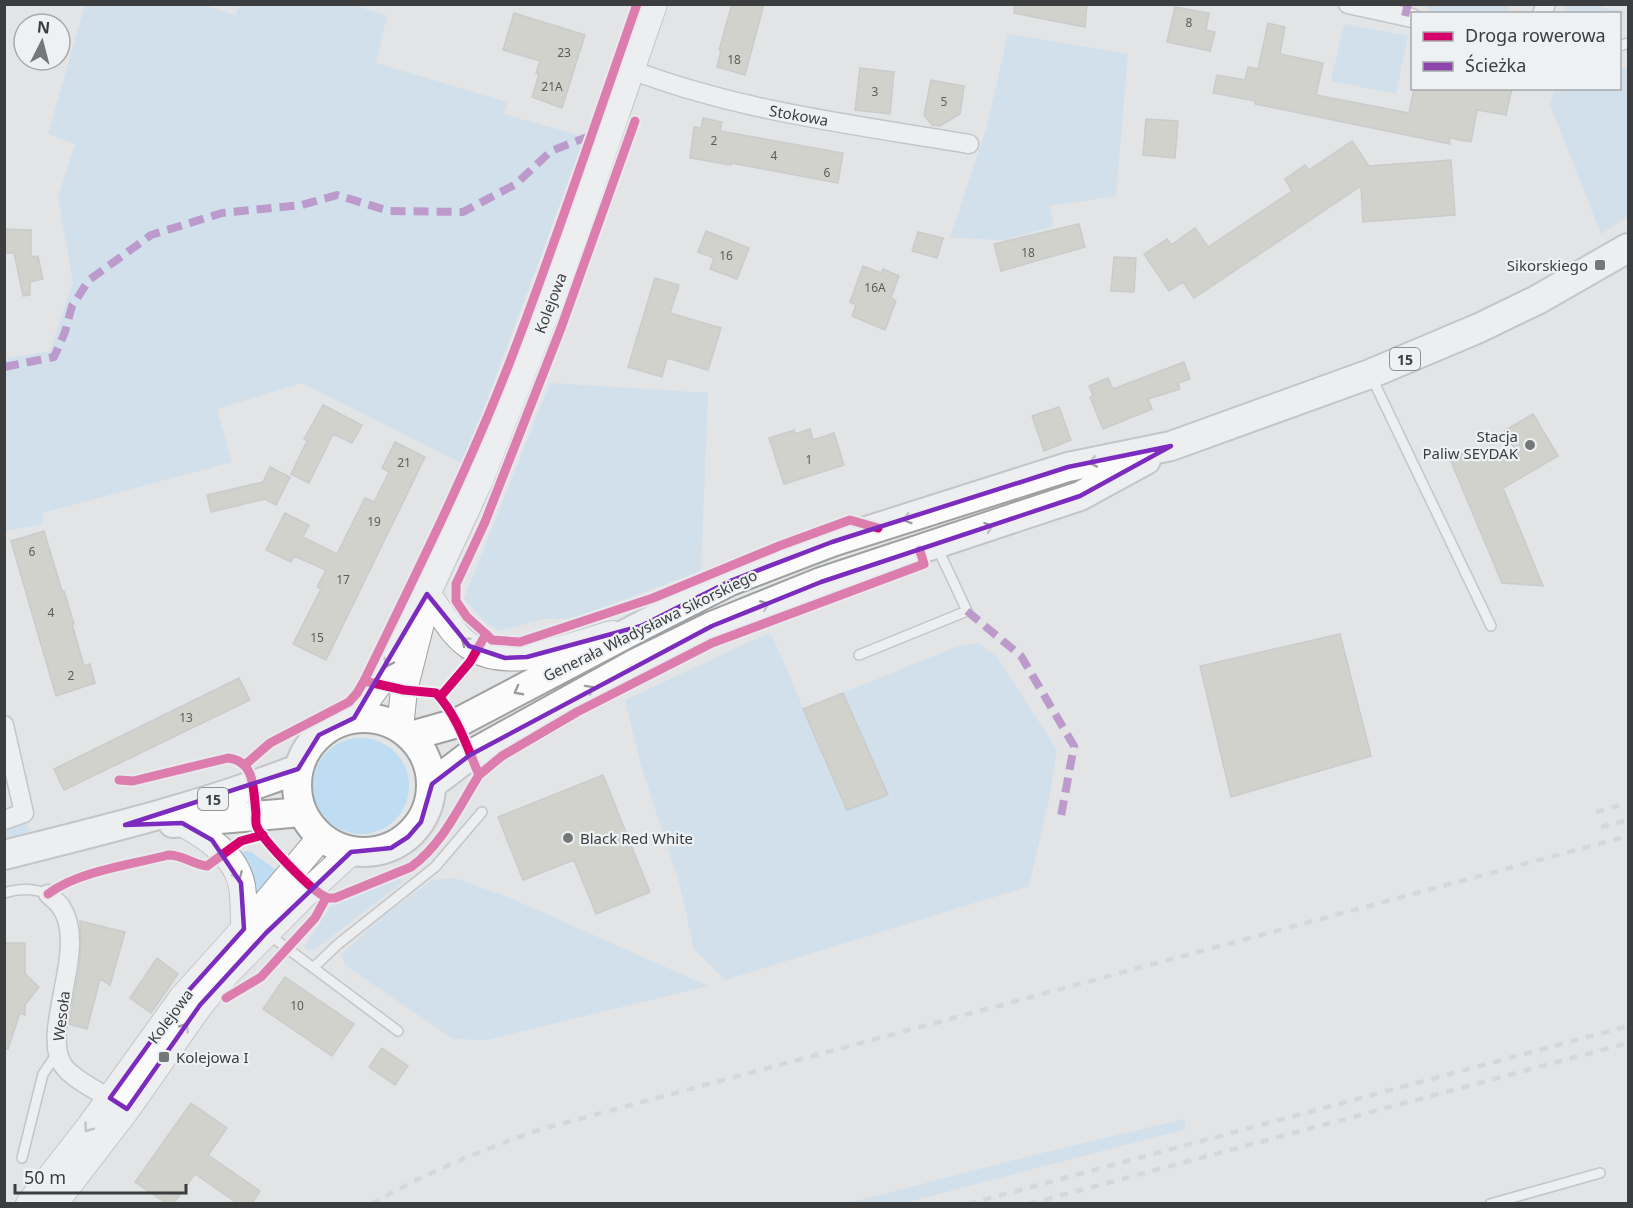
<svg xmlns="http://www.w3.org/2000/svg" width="1633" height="1208" font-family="'Noto Sans',sans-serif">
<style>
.green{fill:#bedcf2}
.building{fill:#bcbdaa;stroke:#adaead;stroke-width:1.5}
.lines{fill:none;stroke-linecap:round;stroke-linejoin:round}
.lane-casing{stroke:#9ea0a1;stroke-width:12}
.street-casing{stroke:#9ea0a1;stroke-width:21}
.secondary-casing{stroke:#9ea0a1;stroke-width:28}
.primary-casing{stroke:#9ea0a1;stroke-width:32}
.lane{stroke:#fbfbfb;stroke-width:9}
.street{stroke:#fbfbfb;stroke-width:18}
.secondary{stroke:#fbfbfb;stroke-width:26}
.primary{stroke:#fbfbfb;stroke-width:28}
.rail{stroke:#c6c7c7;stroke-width:4.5;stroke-dasharray:8 8;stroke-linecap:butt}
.quiet{stroke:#8e44ad;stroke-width:8;stroke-dasharray:15 8;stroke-linecap:butt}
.cycleway-casing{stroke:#eef1f4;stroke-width:13}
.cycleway{stroke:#d6006c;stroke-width:9}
.oneway{stroke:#9c9c9c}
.marked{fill:none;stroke:#7b2cbf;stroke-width:4.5;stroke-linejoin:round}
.poi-dot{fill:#767778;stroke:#eef1f4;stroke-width:2}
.labels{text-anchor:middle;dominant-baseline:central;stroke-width:4.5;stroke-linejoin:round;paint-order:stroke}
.number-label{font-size:12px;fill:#5c5d59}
.shield{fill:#eef1f4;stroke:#717375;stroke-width:1.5}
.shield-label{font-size:14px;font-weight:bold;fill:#3c3d3e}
.street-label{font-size:15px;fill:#3c3d3e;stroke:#eef1f4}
.poi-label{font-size:15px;fill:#3c3d3e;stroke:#eef1f4;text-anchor:end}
</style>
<rect width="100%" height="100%" fill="#e2e4e5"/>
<path class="green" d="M85 5H203L235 15 240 5H353L387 16 376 63 507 102 504 114 585 137 463 464 302 383 217 409 232 462 42 513 43 524 5 531V359L50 351 73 282 58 197 75 144 48 134Z
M1425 5H1509L1507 14 1431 13Z
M1565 5H1602V8L1625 12 1620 17V14L1573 13 1566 10Z
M1344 24 1408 36 1396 94 1331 81Z
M1008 34 1128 54 1116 196 1049 206 1054 226 1003 240 950 238 987 126Z
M1620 68H1628V216L1601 234 1550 105 1554 89 1620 88Z
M550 383 708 393 701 571 571 619H544L499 631 486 623 464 599Z
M769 633 775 642 847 810 888 795 843 693 956 647 978 643 997 657 1057 750 1049 800 1029 886 725 980 694 949 679 882 640 762 625 700Z
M313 786a48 48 0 1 1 96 0a48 48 0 1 1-96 0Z
M26 823 32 835 5 841V829Z
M246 851 251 852 282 874 257 900 236 854Z
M401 878 403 882 323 943 314 949 308 950 305 946 330 907 340 901Z
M454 878 508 897 708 986 486 1040 453 1039 345 965 342 954 386 914 432 880Z
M1184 1119 1186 1129 904 1203H849L1030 1156Z"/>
<path class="building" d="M732 4H764L745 75 717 67 721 50H719Z
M1015 4H1087L1085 27 1014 13Z
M1175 7 1209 13 1206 30 1215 32 1210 51 1167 42Z
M514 13 585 35 562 108 532 97 539 74 536 73 540 61 503 50Z
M1268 23 1285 27 1280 54 1323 63 1316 95 1409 113 1414 88H1512L1506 115 1477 110 1471 142 1449 138 1450 144 1255 104V101L1213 93 1217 75 1245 80 1248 67 1258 69Z
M860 68 894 72 890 114 855 110Z
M931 80 964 86 960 114 940 126 932 125 924 115Z
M703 118 722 122 720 131 843 153 838 183 731 163V165L690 158 694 127 701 128Z
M1146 119 1178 121 1175 158 1143 155Z
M1352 141 1369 166 1451 160 1455 215 1363 222 1361 186 1194 298 1183 282 1169 291 1144 254 1167 239 1171 245 1195 228 1208 247 1292 191 1285 179 1305 165 1309 170Z
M1079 224 1085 247 1001 271 994 244Z
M4 229 31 230V257L38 256 43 279 30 282V295L23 296 14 253H4Z
M706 231 749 248 737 279 710 269 714 258 698 252Z
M918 232 943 238 937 258 912 251Z
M1114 257 1136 258 1134 292 1111 291Z
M863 266 881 273 883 269 899 276 891 298 896 301 885 330 852 316 856 305 850 302Z
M655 278 679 285 670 313 721 328 708 370 667 358 662 377 628 367Z
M1184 362 1190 379 1178 383 1180 389 1148 399 1152 409 1103 429 1090 397 1093 395 1089 386 1108 378 1113 389Z
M323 405 362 425 352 443 333 434 309 483 291 474 307 441 304 439Z
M1059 407 1071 440 1044 451 1032 416Z
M1533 414 1558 456 1503 488 1543 586 1502 583 1447 452 1519 456 1504 431Z
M810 429 813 440 834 433 844 465 784 484 769 438 794 430 795 434Z
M395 442 425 457 326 660 293 644 321 589 317 587 326 570 294 556 291 562 266 550 285 513 309 525 303 537 337 554 365 498 374 502 389 472 382 468Z
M270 467 290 477 276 505 265 499 211 512 207 495 263 482Z
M44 531 62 591H64L74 624H72L84 666 90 664 95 683 56 696 11 541Z
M1340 634 1371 756 1231 797 1200 666Z
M239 678 250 700 64 790 54 769Z
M843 693 888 795 847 810 803 709Z
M603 775 650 892 596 914 574 860 523 880 498 817Z
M80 921 125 932 110 985 100 979 87 1029 69 1024 79 969 81 946Z
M4 943H25V974L39 987 25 1005V1015L20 1013 8 1049 4 1048Z
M157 958 178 974 151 1013 130 998Z
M285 977 354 1024 332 1056 263 1009Z
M382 1048 408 1066 395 1085 369 1067Z
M191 1103 227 1128 208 1155 260 1191 252 1203H237L195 1174 174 1203H166L135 1182Z"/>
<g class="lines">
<g class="lane-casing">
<path id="lane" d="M1620 46 1628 43
M1371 376 1491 626
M859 655 967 611 937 547
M4 893C20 888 33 888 48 894
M268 934 398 1031
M313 968 337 945 435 867 482 812
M22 1158 43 1074 58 1052
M1490 1204 1600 1173"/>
</g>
<g class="street-casing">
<path id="street" d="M1348 4 1412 18
M1542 14 1546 4
M632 70C739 111 856 125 969 144
M4 725 24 813 4 820
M48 894C52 898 58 902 61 907 90 949 37 1035 65 1068 76 1081 103 1094 118 1103"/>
</g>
<g class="secondary-casing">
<path id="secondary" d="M427 594C440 611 451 633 468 645 508 674 570 645 612 634
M354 718 378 685 395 647 427 594 480 480 557 285 654 4
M400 728 404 690 423 615
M182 823C207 837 236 855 242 886 244 900 244 915 244 929
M29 1204 90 1126 182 998 244 929 321 837
M54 1204 127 1109 200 1005 227 973 302 897 351 852"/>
</g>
<g class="primary-casing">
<path id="primary" d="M297 785a67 67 0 1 1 134 0a67 67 0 1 1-134 0Z
M411 736 457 723 641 626 730 581 832 542 1068 467 1171 446 1370 374 1479 328 1537 300 1628 248
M432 784 470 755 638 662 712 626 821 582 1080 496 1146 460
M173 823 302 812
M4 855C104 830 203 806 298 769"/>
</g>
<use href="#lane" class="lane"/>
<use href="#street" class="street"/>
<use href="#secondary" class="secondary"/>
<use href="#primary" class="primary"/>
<path class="rail" d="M1596 812 1628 803
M1601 827 1628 820
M372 1204C424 1173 481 1151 538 1130L1628 836
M968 1204 1628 1026
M1029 1204 1628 1043"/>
<path class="quiet" d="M1405 16 1408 4
M4 367 54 357 65 332 72 306 89 280 151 235 222 213 302 205 337 195 389 211 463 212 516 184 551 151 592 135
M967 611 1021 656 1074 746 1061 816"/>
<g class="cycleway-casing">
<path id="cycleway" d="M486 634 492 640 520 642 653 598 779 546 850 520 878 528
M440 697 470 662 486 634 467 617 456 601V584L485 522 561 328 635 121
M246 764 270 743 349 702 357 693 364 681C415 576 467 472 509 364 555 245 595 124 637 4
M479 775 502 756 577 712 712 643 924 564 920 551
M119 780 133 781 228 758C256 761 253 790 256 813 256 817 255 823 257 827 264 841 312 892 326 897 327 898 333 898 335 898L411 867C442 845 459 807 479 775 467 747 457 715 436 693L404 690 364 681
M48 894C78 871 131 865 168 855 184 855 192 864 207 866L241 841 263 835
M226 998 261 977 315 918 326 898"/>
</g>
<use href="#cycleway" class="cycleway"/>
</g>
<defs><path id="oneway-chevron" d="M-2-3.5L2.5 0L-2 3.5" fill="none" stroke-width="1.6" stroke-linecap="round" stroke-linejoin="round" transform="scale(1.5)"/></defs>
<g class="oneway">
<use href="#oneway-chevron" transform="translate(1093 462) rotate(169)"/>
<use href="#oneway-chevron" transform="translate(907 519) rotate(162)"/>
<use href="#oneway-chevron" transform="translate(989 527) rotate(-19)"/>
<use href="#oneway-chevron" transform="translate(765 605) rotate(-22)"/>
<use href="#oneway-chevron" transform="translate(465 641) rotate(-142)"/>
<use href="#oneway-chevron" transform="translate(388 663) rotate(115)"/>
<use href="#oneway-chevron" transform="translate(590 689) rotate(-29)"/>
<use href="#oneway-chevron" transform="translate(518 691) rotate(152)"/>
<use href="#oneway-chevron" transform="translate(238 876) rotate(67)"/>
<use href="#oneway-chevron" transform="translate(185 1027) rotate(-55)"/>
<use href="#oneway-chevron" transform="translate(88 1128) rotate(127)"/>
</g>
<path d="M0 0H1633V1208H0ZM1171 446 1080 496 821 582 712 626 470 755 432 784 421 822 408 837 391 848 351 852 266 933 200 1005 127 1109 110 1098 182 998 244 929 241 883 212 840 182 823 125 825 298 769 319 735 354 718 427 594 469 646 505 658 527 657 641 626 730 581 832 542 1068 467Z" fill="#e2e4e5" fill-opacity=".55" fill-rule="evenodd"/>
<path class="marked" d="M1171 446 1080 496 821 582 712 626 470 755 432 784 421 822 408 837 391 848 351 852 266 933 200 1005 127 1109 110 1098 182 998 244 929 241 883 212 840 182 823 125 825 298 769 319 735 354 718 427 594 469 646 505 658 527 657 641 626 730 581 832 542 1068 467Z"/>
<g class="poi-dot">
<rect x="1594" y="259" width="12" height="12" rx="3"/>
<circle cx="1530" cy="445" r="6"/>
<circle cx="568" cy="838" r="6"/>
<rect x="158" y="1051" width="12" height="12" rx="3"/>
</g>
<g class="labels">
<g class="number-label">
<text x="1189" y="22">8</text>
<text x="564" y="52">23</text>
<text x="734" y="59">18</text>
<text x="552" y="86">21A</text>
<text x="875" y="91">3</text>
<text x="944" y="101">5</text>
<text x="714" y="140">2</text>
<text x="774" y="155">4</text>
<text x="827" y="172">6</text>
<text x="1028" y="252">18</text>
<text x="726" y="255">16</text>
<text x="875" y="287">16A</text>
<text x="809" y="459">1</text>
<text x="404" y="462">21</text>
<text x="374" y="521">19</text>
<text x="32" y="551">6</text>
<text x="343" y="579">17</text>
<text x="51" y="612">4</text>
<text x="317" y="637">15</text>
<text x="71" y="675">2</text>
<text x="186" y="717">13</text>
<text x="297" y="1005">10</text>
</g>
<g class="shield">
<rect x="1390" y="348" width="30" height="22" rx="4.5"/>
<rect x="198" y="788" width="30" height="22" rx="4.5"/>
</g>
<g class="shield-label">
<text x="1405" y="359">15</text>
<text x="213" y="799">15</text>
</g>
<g class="street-label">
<text transform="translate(799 115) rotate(10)">Stokowa</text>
<text transform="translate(550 303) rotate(-69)">Kolejowa</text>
<text transform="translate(650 625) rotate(-26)">Generała Władysława Sikorskiego</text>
<text transform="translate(61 1016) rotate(-83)">Wesoła</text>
<text transform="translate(170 1016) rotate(-53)">Kolejowa</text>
</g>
<g class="poi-label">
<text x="1588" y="265">Sikorskiego</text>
<text x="1518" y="436">Stacja<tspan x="1518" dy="17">Paliw SEYDAK</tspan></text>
<text x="580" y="838" text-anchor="start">Black Red White</text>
<text x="176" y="1057" text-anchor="start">Kolejowa I</text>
</g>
</g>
<rect width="1633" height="1208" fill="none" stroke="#3c3d3e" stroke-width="12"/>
<rect x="1411" y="12" width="210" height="78" fill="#eef1f4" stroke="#a7a9ab" stroke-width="1.5"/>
<rect x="1423" y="32" width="30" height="9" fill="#d6006c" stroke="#a7a9ab" stroke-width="1.5"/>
<text x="1465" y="42" font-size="18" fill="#3c3d3e">Droga rowerowa</text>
<rect x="1423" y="62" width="30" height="9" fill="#8e44ad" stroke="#a7a9ab" stroke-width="1.5"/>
<text x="1465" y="72" font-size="18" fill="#3c3d3e">Ścieżka</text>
<g transform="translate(42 42) rotate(6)"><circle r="28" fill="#eef1f4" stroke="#a7a9ab" stroke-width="1.5"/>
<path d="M0-4.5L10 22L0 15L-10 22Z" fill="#767778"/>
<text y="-9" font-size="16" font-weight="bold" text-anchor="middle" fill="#3c3d3e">N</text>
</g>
<path d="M15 1184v9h171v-9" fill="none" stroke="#3c3d3e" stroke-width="3"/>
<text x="24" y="1184" font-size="18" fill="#3c3d3e" stroke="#eef1f4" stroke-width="4.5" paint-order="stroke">50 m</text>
</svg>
